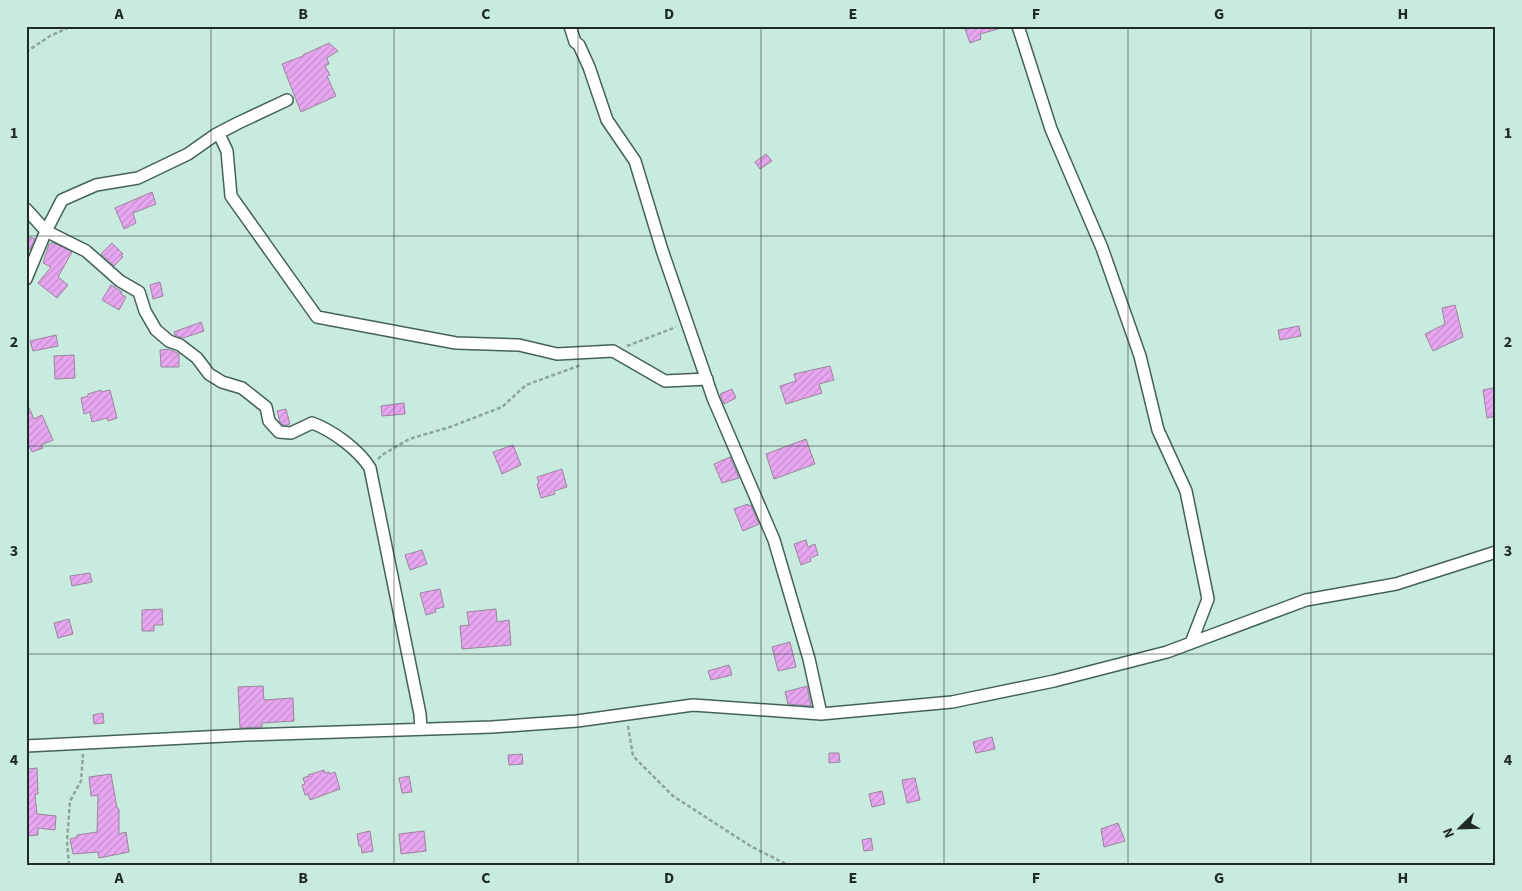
<svg xmlns="http://www.w3.org/2000/svg" width="1522" height="891" font-family="'Source Sans 3',sans-serif">
<style>
.building{fill:url(#building-hatch);stroke:#99869b}
.lines{fill:none;stroke-linecap:round;stroke-linejoin:round}
.street-casing{stroke:#446259;stroke-width:14}
.path{stroke:#8ba59c;stroke-width:2.5;stroke-dasharray:4 2.5;stroke-linecap:butt}
.street{stroke:#fff;stroke-width:11}
.grid{fill:none;stroke:#1e2a27;stroke-width:1;stroke-opacity:0.55}
.neatline{fill:none;stroke:#1e2a27;stroke-width:2}
.grid-label{font-size:16px;text-anchor:middle;font-weight:bold;fill:#1e2a27}
</style>
<defs>
<pattern id="building-hatch" width="6" height="6" patternUnits="userSpaceOnUse" patternTransform="scale(1.25)"><rect width="6" height="6" fill="#e7a6f0"/><path d="M-1 1l2-2M0 6l6-6M5 7l2-2" fill="none" stroke="#c68fce"/></pattern>
</defs>
<rect width="100%" height="100%" fill="#c8eadf"/>
<path class="building" d="M972 26H998V29L980 34 981 39 970 43 965 29Z
M329 43 338 51 327 58 329 64 325 66 330 75 327 76 336 96 301 112 282 64 303 56V55Z
M766 154 772 161 760 169 755 162Z
M152 192 156 204 133 213 136 223 124 229 115 208Z
M26 236 35 239 30 250 26 248Z
M52 242 72 252 58 277 68 285 57 298 38 283 51 267 43 263 49 244H51Z
M112 243 123 254 121 256 123 257 114 266 101 254Z
M160 282 163 296 153 299 150 285Z
M111 285 122 292 121 294 126 297 119 310 102 300Z
M1455 305 1463 337 1433 351 1425 334 1445 324 1442 308Z
M201 322 204 331 183 338 175 335 174 332Z
M1299 326 1301 336 1280 340 1278 330Z
M56 335 58 346 33 351 30 341Z
M169 349 179 354V367H161L160 350Z
M74 355 75 378 55 379 54 356Z
M830 366 834 380 819 384 822 393 786 404 780 386 796 381 794 374Z
M1494 388 1496 416 1487 418 1483 390Z
M732 389 736 398 724 404 720 394Z
M101 390V392L110 390 117 418 108 421 107 418 92 422 90 412 84 414 81 398 88 396V394Z
M26 401 34 419 42 415 53 440 41 445 43 448 32 452 26 440Z
M404 403 405 414 382 416 381 406Z
M286 409 290 424 288 425H283L280 422 277 411Z
M806 439 815 464 774 479 766 454Z
M513 445 521 465 502 474 493 452Z
M730 457 739 478 722 483 714 464Z
M562 469 567 487 554 491 555 494 541 498 537 484 539 483 537 477Z
M748 504 749 506 751 505 759 524 743 531 734 509Z
M806 540 808 547 815 544 818 555 810 558 811 561 801 565 794 544Z
M422 550 427 564 410 570 405 555Z
M90 573 92 582 72 586 70 576Z
M440 589 444 607 435 609 436 612 426 615 420 593Z
M162 609 163 625H154V631H142V610Z
M496 609 497 622 509 620 511 645 462 649 460 626 469 625 467 612Z
M69 619 73 634 58 638 54 623Z
M790 642 796 667 778 671 772 647Z
M729 665 732 675 711 680 708 671Z
M263 686 264 700 293 698 294 721 262 723V727L240 728 238 687Z
M807 686 811 706 788 704 785 692Z
M103 713 104 723 94 724 93 715Z
M992 737 995 749 976 753 973 742Z
M829 753H839L840 762 829 763Z
M522 754 523 764 509 765 508 755Z
M37 768 38 794H35L37 814 56 816 55 830 38 828V835L26 836 27 769Z
M324 770 325 773 329 772 330 774 335 772 340 789 310 800 308 794 305 795 302 785 305 784 303 778 309 776 308 775Z
M111 774 117 808 119 809V834L126 832 129 852 99 858 98 852 73 854 70 839 77 837V835L97 832 98 795 91 796 89 777Z
M409 776 412 792 402 793 399 778Z
M915 778 920 800 907 803 902 780Z
M882 791 885 804 872 807 869 794Z
M1118 823 1125 841 1104 847 1101 829Z
M370 831 373 851 362 853 361 846H359L357 834Z
M424 831 426 851 401 854 399 834Z
M871 838 873 850 864 851 862 840Z"/>
<g class="lines">
<g class="street-casing">
<path id="street" d="M570 26 575 42 579 45 589 67 607 120 635 161 662 250 713 398 774 540 809 659 821 714
M1018 26 1051 129 1102 248 1140 356 1158 430 1186 491 1208 599 1191 643
M219 134 227 151 231 196 317 317 456 343 519 345 557 354 613 351 665 381 707 379
M26 209 46 231 86 251 120 281 139 292 145 311 156 330 169 341 180 345 197 358 209 374 222 382 242 388 266 407 269 421 279 432 291 433 312 423C332 430 359 450 370 468L420 714 421 729
M26 279 46 231 62 200 96 185 138 178 188 154 215 135 238 123 287 100
M26 746 245 735 492 727 577 721 693 705 821 714 952 702 1054 681 1167 652 1306 600 1396 584 1496 552"/>
</g>
<path class="path" d="M26 52 50 36 72 26
M627 346 676 327
M378 459 382 455 409 439 450 427 502 407 526 385 581 365
M628 726 633 756 673 796 752 847 788 865
M69 865 67 841 70 801 81 781 83 754"/>
<use href="#street" class="street"/>
</g>
<path class="grid" d="M211 26V865M394 26V865M578 26V865M761 26V865M944 26V865M1128 26V865M1311 26V865M26 236H1496M26 446H1496M26 654H1496"/>
<rect width="1522" height="891" fill="none" stroke="#c8eadf" stroke-width="55"/>
<g transform="translate(1460 828) rotate(247)" stroke="#c8eadf" stroke-width="4" paint-order="stroke">
<path d="M0-4L9 19L0 12L-9 19Z" fill="#1e2a27"/>
<text y="-8" font-size="14" font-weight="bold" text-anchor="middle" fill="#1e2a27">N</text>
</g>
<rect x="28" y="28" width="1466" height="836" class="neatline"/>
<g class="grid-label">
<text x="119" y="19">A</text>
<text x="303" y="19">B</text>
<text x="486" y="19">C</text>
<text x="669" y="19">D</text>
<text x="853" y="19">E</text>
<text x="1036" y="19">F</text>
<text x="1219" y="19">G</text>
<text x="1403" y="19">H</text>
<text x="14" y="138">1</text>
<text x="1508" y="138">1</text>
<text x="14" y="347">2</text>
<text x="1508" y="347">2</text>
<text x="14" y="556">3</text>
<text x="1508" y="556">3</text>
<text x="14" y="765">4</text>
<text x="1508" y="765">4</text>
<text x="119" y="883">A</text>
<text x="303" y="883">B</text>
<text x="486" y="883">C</text>
<text x="669" y="883">D</text>
<text x="853" y="883">E</text>
<text x="1036" y="883">F</text>
<text x="1219" y="883">G</text>
<text x="1403" y="883">H</text>
</g>
</svg>
